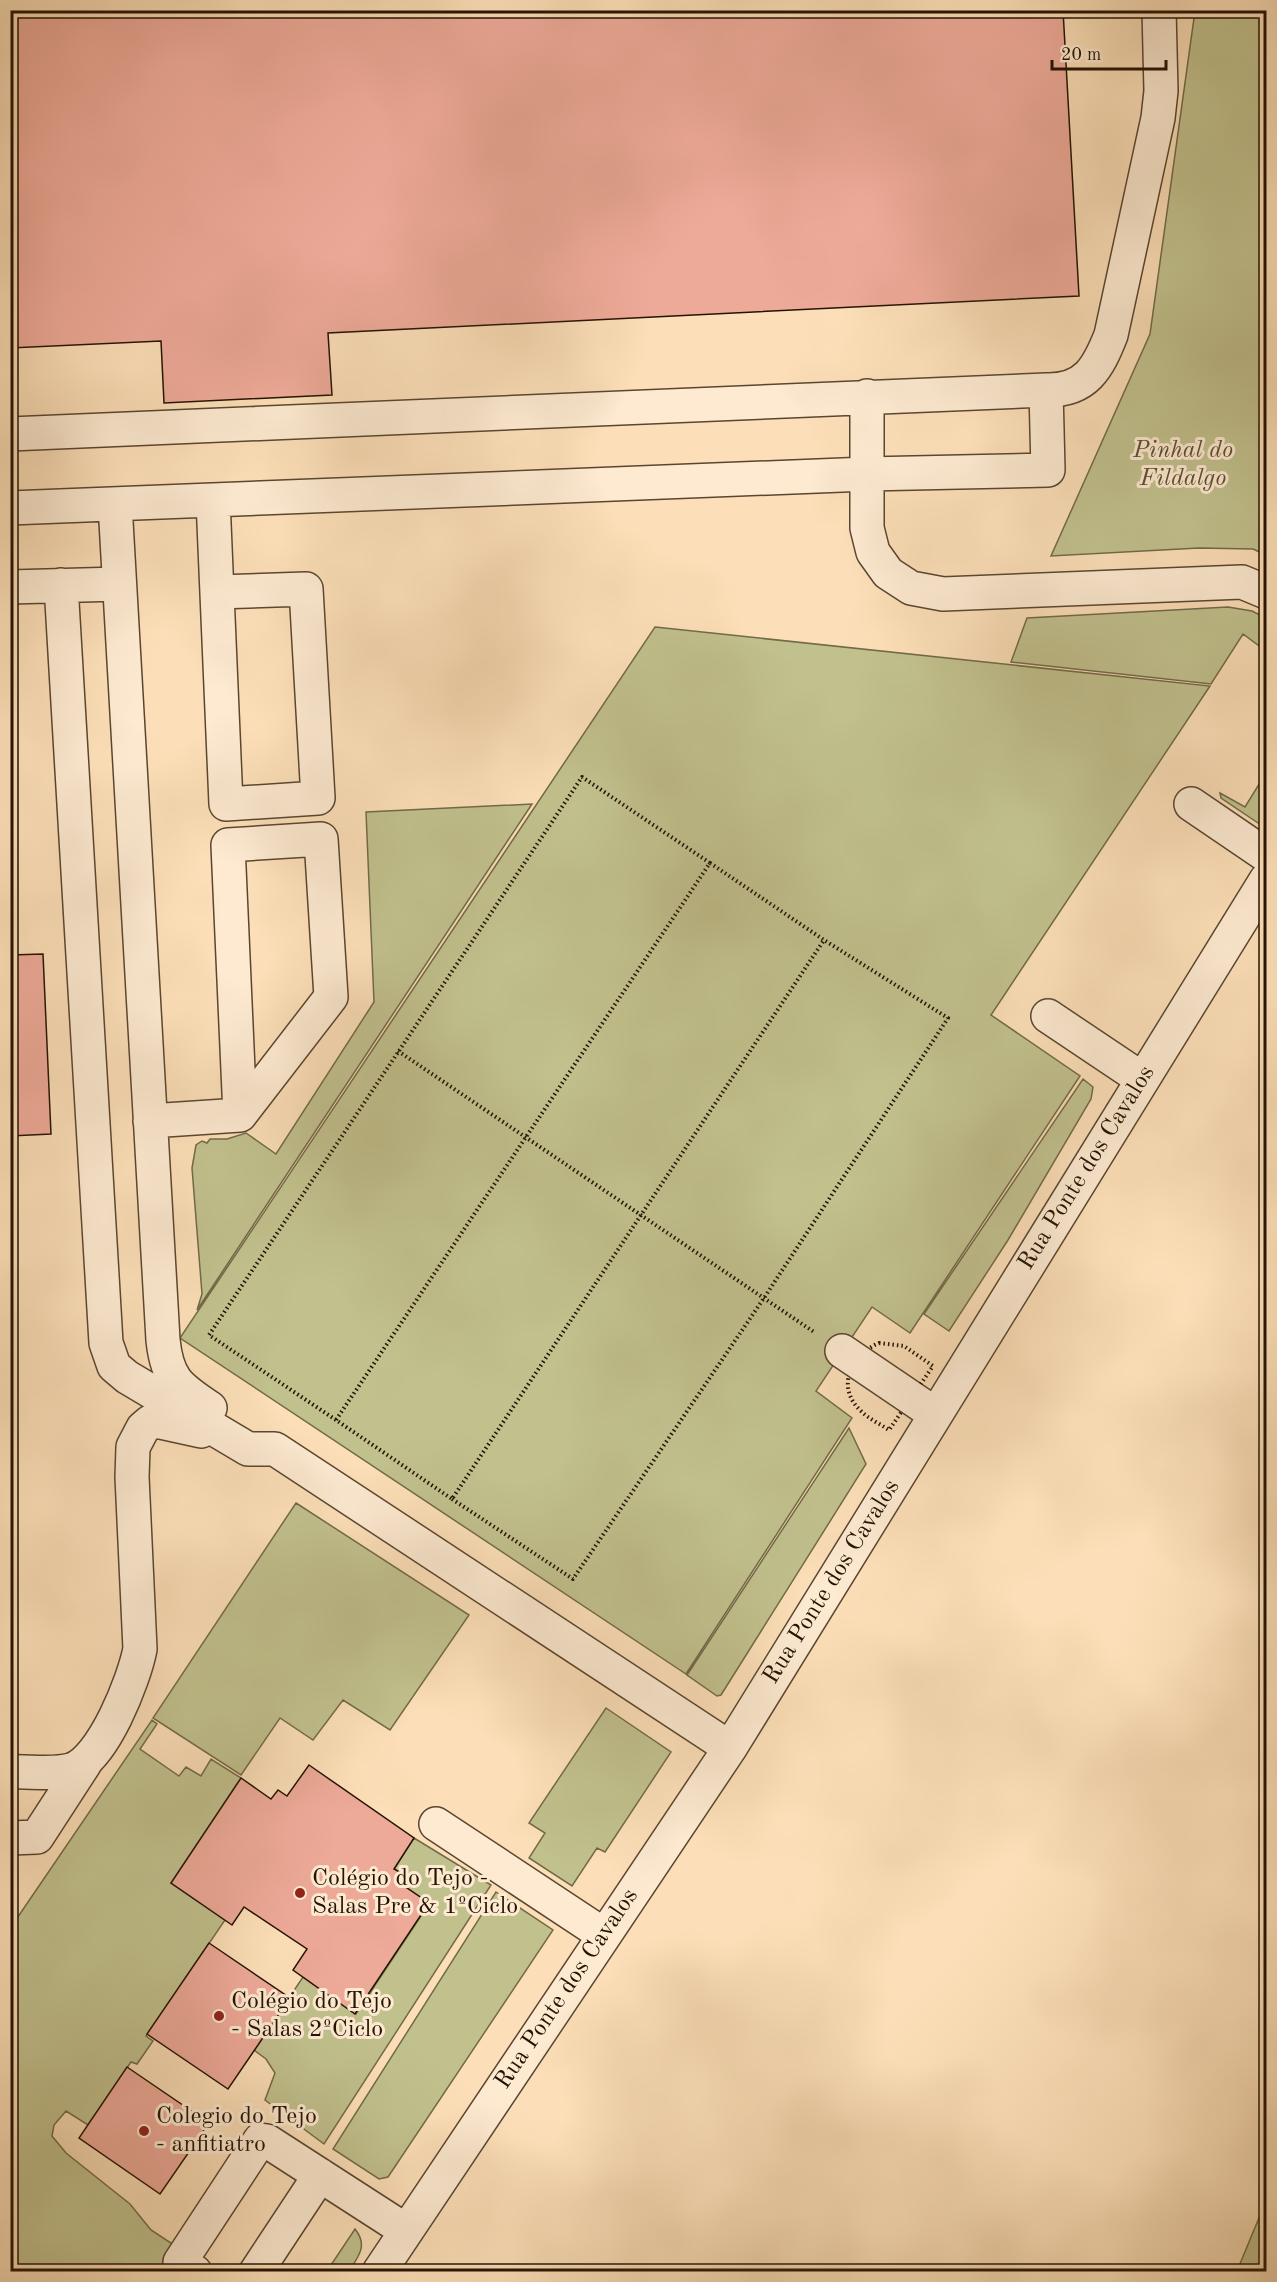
<svg xmlns="http://www.w3.org/2000/svg" width="1277" height="2282" font-family="'Old Standard TT',serif">
<style>
.green{fill:#c1c18e;stroke:#726a48;stroke-width:1.5}
.building{fill:#ea9;stroke:#241303;stroke-width:1.5}
.lines{fill:none;stroke-linecap:round;stroke-linejoin:round}
.minor-casing{stroke:#5a4630;stroke-width:36}
.path{stroke:#241303;stroke-width:4;stroke-dasharray:1.5 3;stroke-linecap:butt}
.minor{stroke:#fdead1;stroke-width:33}
.poi-dot{fill:#8f2418;stroke:#fdead1;stroke-width:2}
.labels{text-anchor:middle;dominant-baseline:central;stroke-width:6;stroke-linejoin:round;paint-order:stroke}
.park-label{font-size:24px;font-style:italic;fill:#5b5034;stroke:#fdead1}
.street-label{font-size:24px;fill:#241303;stroke:#fdead1}
.poi-label{font-size:24px;fill:#241303;stroke:#fdead1;text-anchor:start}
</style>
<rect width="100%" height="100%" fill="#fcdfb8"/>
<filter id="stains"><feTurbulence type="fractalNoise" baseFrequency=".00333" numOctaves="4"/><feColorMatrix values="0 0 0 0 .2 0 0 0 0 .09 0 0 0 0 .02 0 0 0 .5 -.17"/></filter>
<radialGradient id="worn" r=".72"><stop offset=".6" stop-color="#630" stop-opacity="0"/><stop offset="1" stop-color="#630" stop-opacity=".3"/></radialGradient>
<path class="green" d="M1195 11H1266V555L1253 549 1199 548 1051 556 1150 334Z
M1228 607 1252 611 1266 618V651L1243 634 1211 684 1011 662 1027 618Z
M655 627 1210 686 991 1015 1080 1076 910 1333 872 1307 816 1391 852 1418 686 1674 180 1338Z
M1266 773V826L1264 827 1221 798 1220 793 1245 807Z
M532 804 197 1310 202 1294 192 1168 196 1145 202 1141 207 1143 210 1139H227L246 1133 276 1154 374 1002 366 812Z
M1083 1079 1093 1087 1091 1099 1008 1240 949 1331 924 1314Z
M849 1428 866 1464 721 1695 717 1696 687 1675Z
M296 1503 469 1615 390 1730 343 1700 313 1740 280 1718 241 1775 153 1718Z
M606 1708 671 1752 605 1852 597 1848 572 1886 529 1858 545 1833 529 1823Z
M152 1720 157 1724 140 1749 179 1776 186 1767 201 1776 211 1759 241 1778 171 1883 225 1920 146 2036 153 2041 137 2064 131 2062 88 2125 66 2111 54 2125 52 2136 66 2153 130 2204 151 2230 177 2247 161 2271 11 2272V1927Z
M414 1838 491 1885 324 2144 265 2100 275 2073 266 2059 254 2050 303 1977 356 2014 429 1904 397 1881 402 1874 394 1869Z
M496 1892 553 1930 388 2177 379 2179 333 2149Z
M1266 2201V2271H1237Z
M355 2229C368 2245 359 2256 349 2271H327Z"/>
<path class="building" d="M10 10H1063L1079 296 328 333 332 395 164 403 161 341 10 348Z
M43 954 51 1134 10 1136V955Z
M10 1696 13 1751H10Z
M309 1765 414 1838 394 1869 403 1874 397 1881 429 1903 355 2014 293 1970 307 1949 244 1907 232 1925 171 1883 241 1778 271 1799 278 1790 287 1796Z
M209 1943 290 1998 228 2089 147 2034Z
M127 2067 209 2123 160 2194 79 2138Z"/>
<g class="lines">
<g class="minor-casing">
<path id="minor" d="M1046 390C1086 391 1098 368 1111 335L1158 118 1161 91 1159 10
M867 396V528L873 552 888 573 911 588 943 594 1242 582 1266 592
M10 434 1046 390 1048 470 867 474 10 508
M213 500 226 804 318 798 306 589 217 592
M115 504 163 1340C167 1379 178 1387 210 1408
M61 585 106 1343 114 1366 127 1377 248 1449H275L730 1748
M10 587 119 584
M1191 804 1266 855
M1048 1016 1142 1079
M150 1121 240 1115 228 845 321 839 331 997 240 1115
M842 1351 935 1414
M10 1772C29 1771 53 1775 71 1770 103 1760 134 1680 140 1649L132 1477 133 1447 143 1428 150 1422H160L201 1431
M436 1824 604 1935
M10 1838 37 1837 85 1763
M195 2272 180 2262 260 2140 267 2141 405 2230
M256 2272 320 2175
M379 2272 730 1748 1266 880"/>
</g>
<path class="path" d="M710 863 824 940 452 1499 336 1420Z
M398 1051 814 1332
M879 1343 904 1346 933 1366 889 1430C880 1424 869 1419 861 1411 835 1387 851 1355 879 1343Z
M336 1420 209 1335 582 777 710 863
M452 1499 573 1579 764 1298 948 1018 824 940"/>
<use href="#minor" class="minor"/>
</g>
<g class="poi-dot">
<circle cx="300" cy="1893" r="6"/>
<circle cx="219" cy="2016" r="6"/>
<circle cx="144" cy="2131" r="6"/>
</g>
<g class="labels">
<g class="park-label">
<text x="1183" y="451">Pinhal do<tspan x="1183" dy="28">Fildalgo</tspan></text>
</g>
<g class="street-label">
<text transform="translate(1087 1168) rotate(-58)">Rua Ponte dos Cavalos</text>
<text transform="translate(832 1582) rotate(-58)">Rua Ponte dos Cavalos</text>
<text transform="translate(567 1989) rotate(-56)">Rua Ponte dos Cavalos</text>
</g>
<g class="poi-label">
<text x="312" y="1879">Colégio do Tejo -<tspan x="312" dy="28">Salas Pre &amp; 1ºCiclo</tspan></text>
<text x="231" y="2002">Colégio do Tejo<tspan x="231" dy="28">- Salas 2ºCiclo</tspan></text>
<text x="156" y="2117">Colegio do Tejo<tspan x="156" dy="28">- anfitiatro</tspan></text>
</g>
</g>
<rect width="1277" height="2282" fill="none" stroke="#fcdfb8" stroke-width="36"/>
<rect x="12" y="12" width="1253" height="2258" fill="none" stroke="#241303" stroke-width="3"/>
<rect x="18" y="18" width="1241" height="2246" fill="none" stroke="#241303" stroke-width="1.5"/>
<path d="M1052 60v9h114v-9" fill="none" stroke="#241303" stroke-width="3"/>
<text x="1061" y="60" font-size="18" fill="#241303" stroke="#fdead1" stroke-width="4.5" paint-order="stroke">20 m</text>
<rect width="100%" height="100%" filter="url(#stains)"/>
<rect width="100%" height="100%" fill="url(#worn)"/>
</svg>
